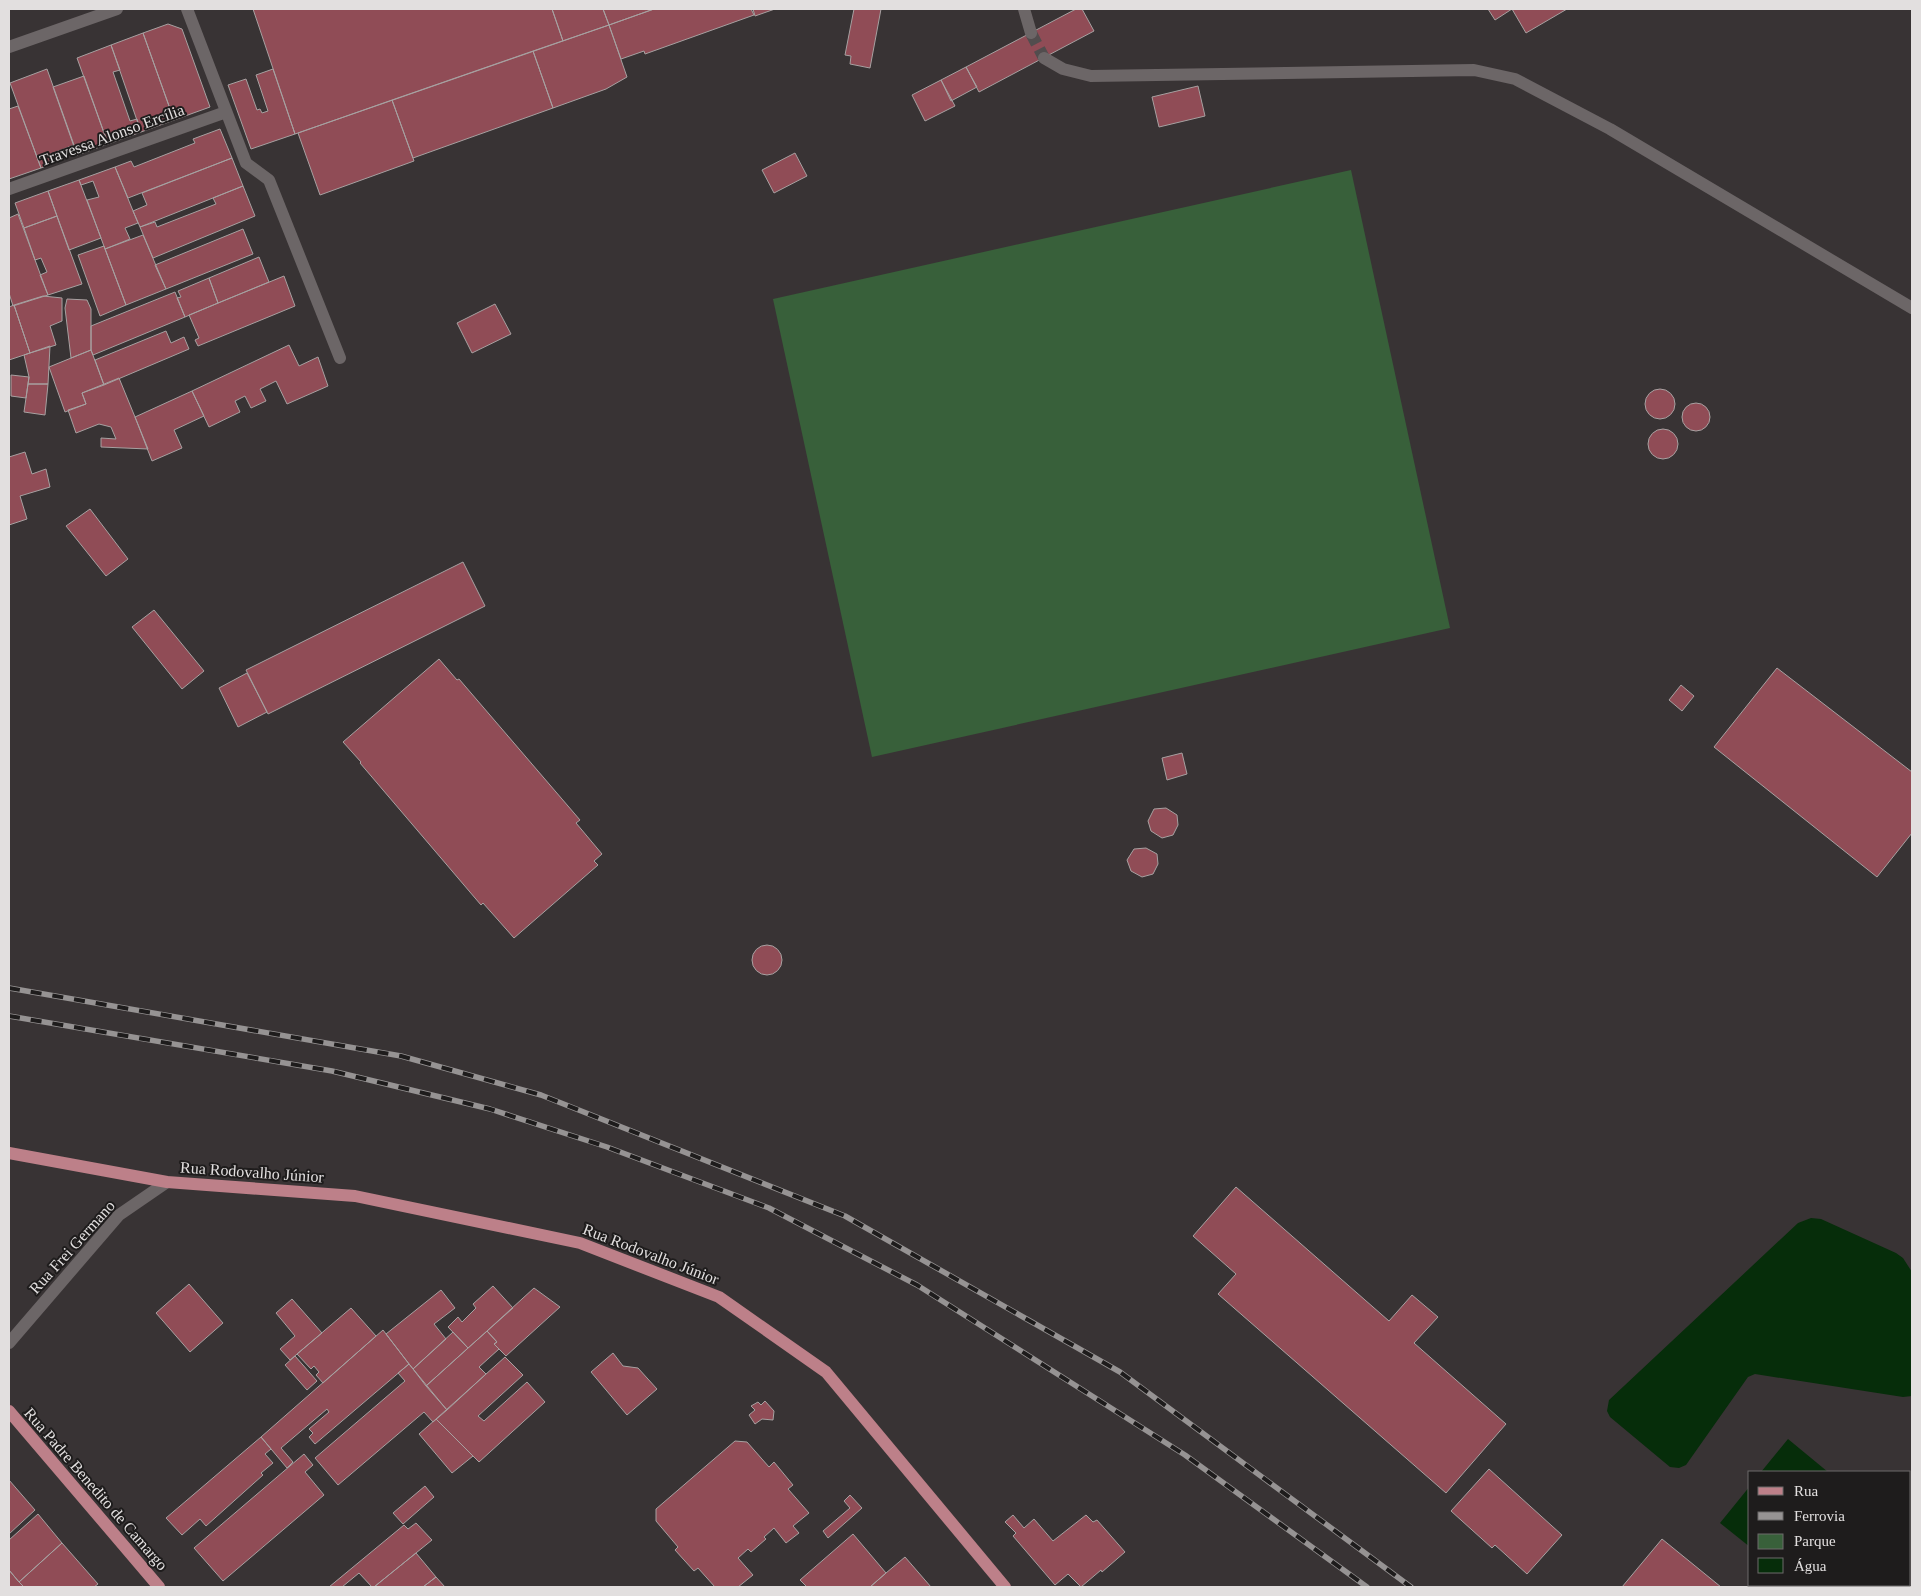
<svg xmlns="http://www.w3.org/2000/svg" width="1921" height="1596" font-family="Georgia,serif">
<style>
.green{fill:#38603a}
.water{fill:#062d0a}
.building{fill:#904c56;stroke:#a7a1a1}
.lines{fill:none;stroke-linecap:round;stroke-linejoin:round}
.minor-tunnel{stroke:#524d4e;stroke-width:12;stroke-dasharray:12 6;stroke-linecap:butt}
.minor{stroke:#6c6667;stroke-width:12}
.major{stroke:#bd8089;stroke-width:12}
.rail-casing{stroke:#969393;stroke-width:5.5}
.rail{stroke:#1e1c1c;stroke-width:4;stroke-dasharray:11;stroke-linecap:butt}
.labels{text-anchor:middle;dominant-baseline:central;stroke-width:4;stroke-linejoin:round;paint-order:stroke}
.street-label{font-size:16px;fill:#e2dfdf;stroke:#1e1c1c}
</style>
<rect width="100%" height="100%" fill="#383334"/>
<path class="green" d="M1351 170 1450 628 872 757 773 299Z"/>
<path class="water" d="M1811 1218 1821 1219 1896 1253 1903 1258 1912 1272V1396L1903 1397 1755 1374 1748 1377 1686 1465 1679 1468 1670 1467 1610 1417 1607 1411 1609 1400 1798 1223Z
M1788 1439 1828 1472H1761Z
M1750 1486V1547L1720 1523Z"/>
<path class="building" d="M253 9H552L563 41 295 134Z
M552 9H603L609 25 563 41Z
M603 9H654L609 25Z
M654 9H751L754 15 645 54 644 51 621 59 609 25Z
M753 9H775L755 16Z
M854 9H881L870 68 850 64 851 56 845 55Z
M1076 9H1082L1094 31 979 92 966 67Z
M1488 9H1567L1526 33 1512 9 1495 20Z
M168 24 182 29 210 107 174 120 143 33Z
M609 25 627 77 606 89 553 108 533 51Z
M143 33 174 120 141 132 111 45Z
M111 45 120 70 113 72 130 121 137 119 141 132 108 144 77 58Z
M533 51 553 108 413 158 392 100Z
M966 67 977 87 951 101 941 80Z
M47 69 74 145 48 155 51 164 41 168 10 83Z
M273 69 295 134 251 149 228 85 246 79 257 110 260 109 262 113 268 111 256 75Z
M84 76 108 144 77 155 53 87Z
M941 80 955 106 925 121 912 95Z
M1198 86 1205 116 1159 127 1152 97Z
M392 100 414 161 320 195 298 133Z
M18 106 41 168 9 179V109Z
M220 129 232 158 128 198 115 167 131 161 134 167 195 143 193 139Z
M795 153 807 176 774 193 762 170Z
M232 158 243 186 140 227 133 211 147 205 142 193Z
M115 167 138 223 125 228 130 239 105 249 87 200 99 197 93 181 81 185 79 180Z
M79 180 101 238 69 250 48 191Z
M243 186 255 216 153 258 140 227 155 222 157 227 216 204 213 198Z
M48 191 57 216 24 228 15 203Z
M18 214 48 295 13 306 9 293V218Z
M57 216 82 284 48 295 40 275 47 272 41 258 35 260 24 228Z
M243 229 253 254 166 289 155 265Z
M143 235 166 289 126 305 105 249Z
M104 246 126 305 100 316 78 255Z
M259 257 269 282 218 303 209 278Z
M284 276 295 306 198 346 195 340 199 338 189 315Z
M209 278 218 303 185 317 177 298 181 297 178 291Z
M175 292 185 317 93 355 91 350V326Z
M43 296 62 298V321L50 326 56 345 30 353 14 305Z
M67 299 87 300 91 309V350L71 358 65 308Z
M495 304 511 334 472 353 457 323Z
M14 305 30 353 9 360V307Z
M166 331 171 343 184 337 189 349 104 385 95 360Z
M289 345 299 366 318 357 328 386 287 404 276 381 260 389 266 401 251 408 245 396 235 401 240 412 209 427 192 391Z
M50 346 48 384H28L29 377 24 355Z
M91 350 104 385 82 393 86 404 65 412 49 367Z
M11 375 29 377 26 398 11 396Z
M119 378 135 417 148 449 101 447V438L116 439 111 427 99 424 76 433 68 410 86 404 82 393Z
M28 384H48L45 415 24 412Z
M1645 404a15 15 0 1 1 30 0a15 15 0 1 1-30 0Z
M192 391 204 416 174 430 182 448 152 461 135 417Z
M1682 417a14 14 0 1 1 28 0a14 14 0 1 1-28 0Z
M1648 444a15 15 0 1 1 30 0a15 15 0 1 1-30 0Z
M25 452 32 474 46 469 50 487 20 496 27 519 9 525V457Z
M90 509 128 559 106 576 66 526Z
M463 562 485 606 268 714 246 670Z
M154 610 204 671 182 689 132 627Z
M439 659 457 680 459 679 580 820 576 823 602 854 594 861 598 865 514 938 483 903 481 905 360 763 361 762 343 742Z
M1777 668 1912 772V833L1877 877 1714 747Z
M247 673 267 712 238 727 219 688Z
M1681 685 1694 696 1682 711 1669 700Z
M1182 753 1187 774 1167 780 1162 758Z
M1166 808 1177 815 1178 825 1173 835 1162 838 1151 831 1148 821 1154 809Z
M1146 848 1157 854 1158 864 1153 874 1142 877 1131 871 1127 860 1134 849Z
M752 960a15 15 0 1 1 30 0a15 15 0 1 1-30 0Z
M1236 1187 1389 1321 1412 1295 1438 1317 1414 1343 1506 1424 1446 1493 1218 1294 1236 1274 1193 1236Z
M189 1284 223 1323 190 1352 156 1313Z
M493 1286 513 1308 468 1348 448 1327 458 1317 462 1322 476 1308 473 1304Z
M534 1288 560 1307 506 1356 494 1344 497 1342 487 1331Z
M441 1290 455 1308 434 1324 446 1339 413 1369 386 1334Z
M292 1299 322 1333 290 1360 280 1349 295 1336 276 1313Z
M351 1308 376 1336 323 1383 316 1375 319 1372 314 1366 311 1369 297 1354Z
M383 1330 409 1364 315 1444 309 1437 313 1433 309 1429 329 1412 327 1409 281 1448 293 1462 287 1468 261 1437Z
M487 1331 497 1342 494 1344 499 1349 479 1367 486 1374 447 1410 426 1386Z
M453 1332 468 1348 426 1386 413 1369Z
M613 1353 623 1366 638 1368 657 1389 627 1415 591 1372Z
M295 1356 317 1381 307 1390 285 1365Z
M505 1357 523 1375 478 1416 484 1421 527 1382 545 1402 479 1462 436 1419Z
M409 1364 447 1410 433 1422 424 1412 338 1485 315 1458 405 1381 398 1373Z
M765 1401 774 1411 773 1420 762 1419 755 1424 749 1415 755 1410 751 1406 758 1402 761 1405Z
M436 1419 473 1456 452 1473 419 1434Z
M261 1437 271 1449 265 1454 273 1463 261 1473 263 1475 206 1526 200 1519 182 1535 166 1518Z
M735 1441 747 1442 769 1467 774 1462 793 1485 788 1489 809 1513 793 1526 799 1533 786 1543 774 1528 764 1537 766 1539 751 1552 748 1549 738 1558 753 1575 738 1587H715L698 1568 694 1571 675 1550 678 1547 656 1521V1509Z
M304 1454 313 1465 305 1472 324 1495 223 1581 194 1548Z
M1489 1469 1562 1535 1527 1574 1495 1545 1492 1548 1451 1511Z
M9 1480 35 1510 9 1534Z
M425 1486 434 1497 403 1524 393 1513Z
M850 1495 862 1508 828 1538 823 1531 850 1508 844 1501Z
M38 1514 62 1543 19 1582 9 1570V1540Z
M1013 1515 1024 1528 1034 1519 1053 1541 1086 1515 1093 1522 1097 1520 1125 1552 1102 1572 1101 1570 1081 1587 1068 1574 1055 1585 1013 1536 1016 1533 1005 1522Z
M416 1523 432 1540 374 1587H372L359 1573 342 1587H329L404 1525 408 1529Z
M853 1534 886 1573 870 1587H807L800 1580Z
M1662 1539 1721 1587H1622Z
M62 1543 98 1584 94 1587H24L19 1582Z
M416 1553 436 1577 423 1587H374Z
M905 1557 931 1587H870L886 1573Z
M9 1570 19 1582 24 1587H9Z
M436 1577 445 1587H423Z"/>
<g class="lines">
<path class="minor-tunnel" d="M1031 33 1044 58"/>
<path class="minor" d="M187 9 246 163 269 180 340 358
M1024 9 1031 33
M9 47 117 9
M1044 58 1063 69 1091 76 1474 70 1515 79 1610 129 1912 308
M9 189 226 112
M9 1343 119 1215 167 1182"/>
<path class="major" d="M9 1153 167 1182 355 1196 580 1243 719 1297 826 1372 1005 1587
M9 1411 159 1587"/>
<g class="rail-casing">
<path id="rail" d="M9 988 401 1056 541 1095 845 1216 1120 1372 1411 1587
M9 1016 332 1071 490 1109 607 1147 769 1208 917 1285 1185 1455 1367 1587"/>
</g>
<use href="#rail" class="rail"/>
</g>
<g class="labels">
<g class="street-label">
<text transform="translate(112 135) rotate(-20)">Travessa Alonso Ercília</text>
<text transform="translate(252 1172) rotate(4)">Rua Rodovalho Júnior</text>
<text transform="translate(72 1247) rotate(-48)">Rua Frei Germano</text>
<text transform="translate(651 1254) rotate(21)">Rua Rodovalho Júnior</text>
<text transform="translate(96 1489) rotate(49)">Rua Padre Benedito de Camargo</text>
</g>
</g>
<rect width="1921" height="1596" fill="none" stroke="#e2dfdf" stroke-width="20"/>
<rect x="1748" y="1471" width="162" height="115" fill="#1e1c1c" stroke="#6c6a6a"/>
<rect x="1758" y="1487" width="25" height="8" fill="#bd8089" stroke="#6c6a6a"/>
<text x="1794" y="1496" font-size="15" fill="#e2dfdf">Rua</text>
<rect x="1758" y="1512" width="25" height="8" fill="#969393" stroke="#6c6a6a"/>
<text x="1794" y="1521" font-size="15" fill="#e2dfdf">Ferrovia</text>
<rect x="1758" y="1534" width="25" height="15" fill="#38603a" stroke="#6c6a6a"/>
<text x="1794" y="1546" font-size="15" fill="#e2dfdf">Parque</text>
<rect x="1758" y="1558" width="25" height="15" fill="#062d0a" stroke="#6c6a6a"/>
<text x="1794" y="1571" font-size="15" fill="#e2dfdf">Água</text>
</svg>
